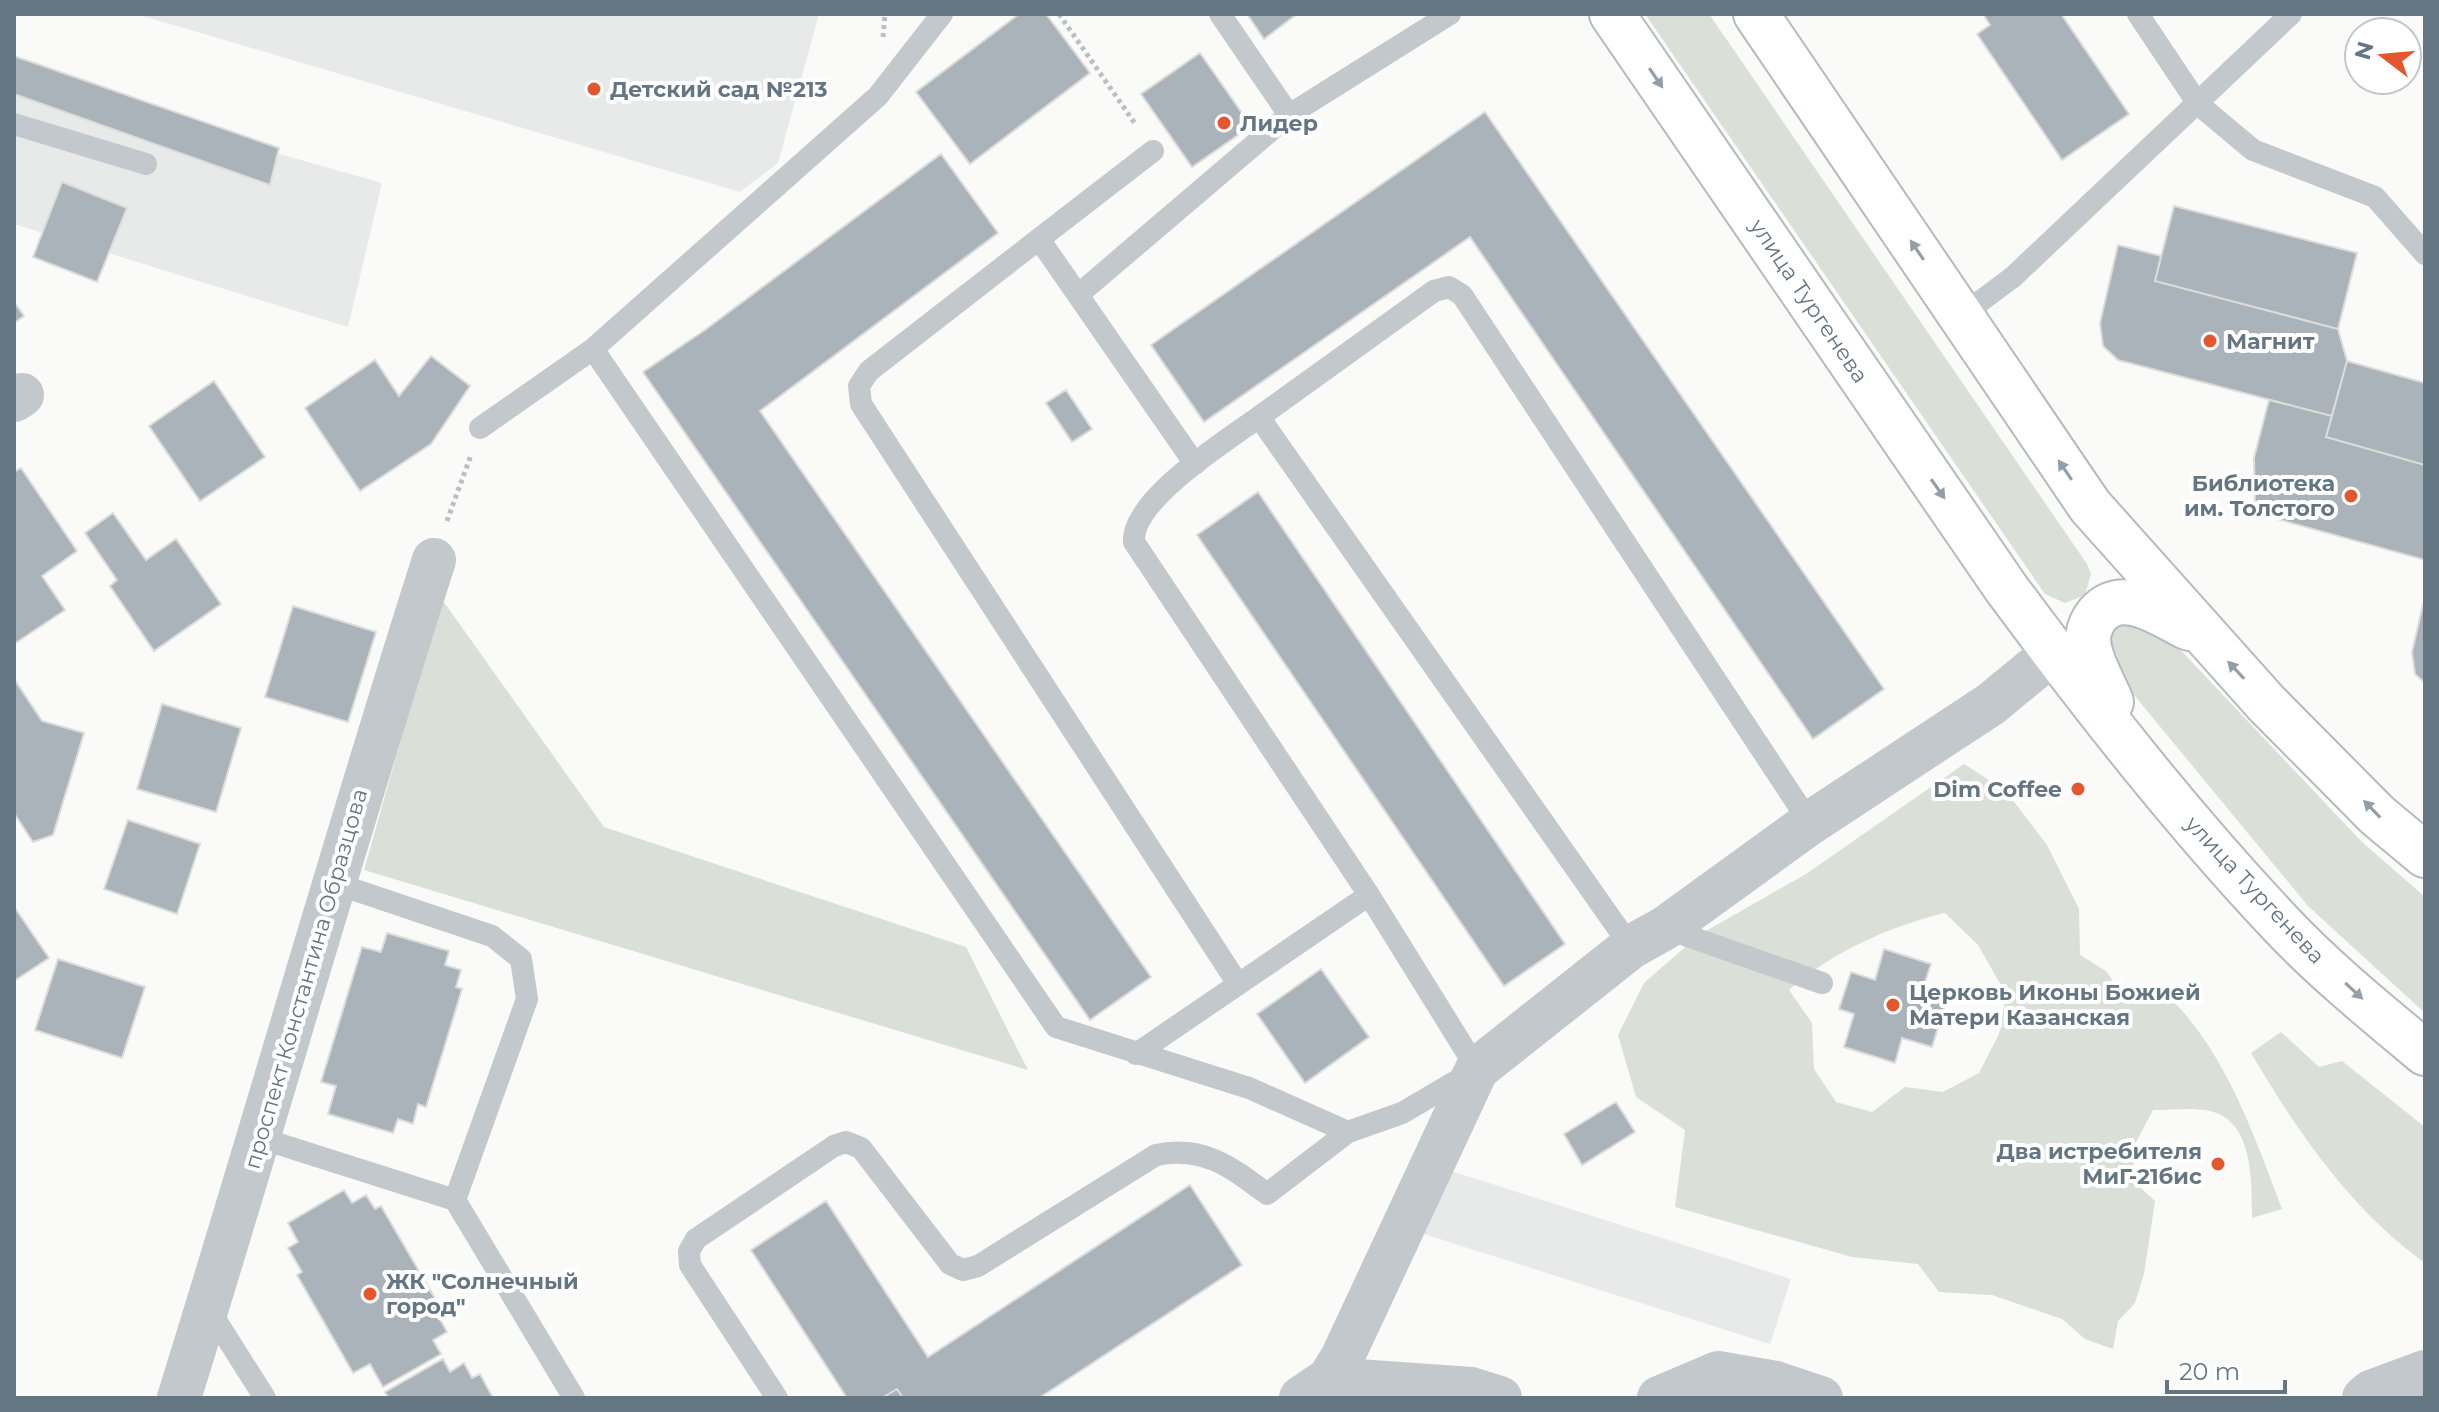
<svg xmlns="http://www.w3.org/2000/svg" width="2439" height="1412" font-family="Montserrat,sans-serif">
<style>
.built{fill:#e8e9e9}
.green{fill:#dadfd7;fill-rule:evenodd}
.building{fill:#aab3b9;stroke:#dcdcda;stroke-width:2}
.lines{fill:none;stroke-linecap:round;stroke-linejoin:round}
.primary-casing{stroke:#b5babe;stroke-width:48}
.path{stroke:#bbbfc2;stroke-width:5;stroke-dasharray:4 4;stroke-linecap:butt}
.lane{stroke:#c3c8cc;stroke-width:22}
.street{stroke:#c3c8cc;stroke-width:44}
.primary{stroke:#fff;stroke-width:44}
.oneway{fill:#939fa8}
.poi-dot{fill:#e4572e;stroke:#fff;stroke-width:3}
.labels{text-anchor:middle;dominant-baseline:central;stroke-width:8;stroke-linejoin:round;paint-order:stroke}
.poi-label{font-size:22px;font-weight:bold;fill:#657683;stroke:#fff;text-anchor:start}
.street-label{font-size:22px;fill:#657683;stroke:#fff}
</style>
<rect width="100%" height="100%" fill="#fafaf8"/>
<path class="built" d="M136 14H819L778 163 740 192Z
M14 79 382 183 348 327 14 224Z
M1429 1164 1791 1279 1770 1344 1408 1229Z"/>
<path class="green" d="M1645 14H1709L2087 564 2091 574 2085 595 2065 603 2045 594Z
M441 598 604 827 966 947 1028 1070 364 870Z
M2155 623 2362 842 2425 897V1013L2308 906 2106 661 2111 625Z
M1964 764 2006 791 2047 845 2079 909 2080 955 2106 971 2124 997 2146 1003 2162 990C2224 1047 2253 1132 2282 1209L2252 1218C2252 1183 2254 1121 2210 1111 2192 1107 2171 1110 2153 1110L2135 1144 2133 1181 2155 1201 2144 1274 2135 1303 2118 1321 2113 1349 2085 1339 2062 1319 1992 1295 1939 1292 1918 1264 1852 1257 1675 1207 1685 1130 1636 1097 1618 1035 1644 983 1699 935 1806 874ZM1945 913 1978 945 2006 994 1999 1034 1979 1073 1943 1092 1905 1087 1872 1112 1836 1102 1814 1069 1812 1023 1789 990C1832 952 1890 926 1945 913Z
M2281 1032 2319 1067 2342 1061 2425 1127V1263C2351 1210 2297 1131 2251 1053Z"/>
<path class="building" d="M1019 14H1046L1090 73 970 164 916 92Z
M1247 14H1297L1264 39Z
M1983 14H2061L2129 114 2062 160 1977 34 1990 25Z
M1200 53 1251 126 1192 167 1141 94Z
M14 56 279 148 270 185 14 94Z
M1485 112 1884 689 1813 739 1470 237 1204 422 1151 345Z
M941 154 998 233 760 411 1151 977 1090 1020 643 372 705 330Z
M62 182 127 208 97 282 33 257Z
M2174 206 2357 253 2338 329 2155 281Z
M2118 245 2161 256 2155 281 2338 329 2347 361 2332 416 2118 360 2103 346 2100 323Z
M14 302 24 316 14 323Z
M431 356 470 386 431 444 360 491 305 408 375 360 399 396Z
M2347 361 2425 383V465L2326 437Z
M214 381 265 457 200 501 149 426Z
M1066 390 1092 429 1072 442 1046 403Z
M2269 400 2332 416 2326 437 2425 465V560L2270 517 2255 503 2254 458Z
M21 468 77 551 42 576 65 610 14 644V472Z
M1258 492 1565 944 1504 986 1197 535Z
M113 513 146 560 176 539 221 604 154 651 110 586 117 580 85 533Z
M2425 596V683L2415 674 2412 652Z
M293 606 376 632 348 722 265 697Z
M14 679 42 721 84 733 53 835 33 842 14 813Z
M162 704 241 728 216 812 137 789Z
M128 820 200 844 177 914 104 889Z
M15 908 49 958 14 981V909Z
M387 933 449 951 445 965 461 970 456 987 462 989 426 1107 418 1104 413 1124 398 1119 393 1133 328 1114 336 1086 321 1082 362 947 381 952Z
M1884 949 1931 964 1921 994 1946 1002 1932 1047 1902 1038 1895 1063 1844 1047 1854 1014 1839 1009 1851 972 1875 980Z
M58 959 145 987 122 1058 35 1030Z
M1321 969 1369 1037 1305 1083 1257 1014Z
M1616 1102 1635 1132 1582 1165 1564 1134Z
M1190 1185 1242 1265 1039 1398H903L897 1389 882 1398H847L751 1250 826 1201 928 1357Z
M344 1190 352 1203 366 1195 375 1209 381 1206 444 1314 439 1317 447 1332 433 1340 441 1354 383 1387 370 1364 353 1373 297 1275 302 1272 288 1248 298 1242 288 1223Z
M443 1359 450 1372 464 1363 472 1378 480 1374 493 1398H389L385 1392Z
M897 1389 903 1398H882Z"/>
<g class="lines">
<g class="primary-casing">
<path id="primary" d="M1612 14 2006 588C2092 704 2181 818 2280 923 2324 970 2376 1012 2425 1053
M1756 14 2090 506 2266 703 2377 815 2425 855
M2111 702C2103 682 2088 659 2088 637 2089 629 2093 620 2098 614 2124 586 2162 615 2189 628"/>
</g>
<path class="path" d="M1059 14 1136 125
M883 37 885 14
M447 521 471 455"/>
<path class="lane" d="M942 14 878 96 593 349 1056 1027 1249 1088 1348 1132
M1220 14 1289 115
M2138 14 2198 104 2253 150 2375 197 2425 254
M14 124 146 164
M1153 151 1039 239 1195 464
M1039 239 869 371 859 386 861 404 1238 984
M1079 294 1289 115 1450 14
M1962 315 2013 277 2291 14
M1259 417C1226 441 1131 500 1134 542L1369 895
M480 428 593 349
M334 883 492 936 521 959 527 999 455 1200 574 1398
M1665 928 1822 983
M1631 947 1259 417 1434 291 1449 287 1462 295 1810 823
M260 1138 455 1200
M208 1308 265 1398
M777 1398 690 1265 689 1251 696 1239 834 1146 846 1142 861 1148 950 1264 963 1270 978 1266 1156 1155C1203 1145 1231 1167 1267 1194L1348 1132 1402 1113 1477 1069 1369 895 1136 1054"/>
<path class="street" d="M14 400 22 395
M1329 1379 1342 1358 1477 1069 1631 947 1665 928 1810 823 1991 704 2054 652
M179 1398C266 1119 345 838 434 560
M1301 1398 1329 1379 1471 1389 1500 1398
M1659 1398 1718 1373 1776 1383 1821 1398
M2364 1398 2371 1392 2425 1372"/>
<use href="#primary" class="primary"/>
</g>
<defs><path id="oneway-solid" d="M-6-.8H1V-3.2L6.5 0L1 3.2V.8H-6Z" transform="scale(2)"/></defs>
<g class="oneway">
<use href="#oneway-solid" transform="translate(1656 78) rotate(56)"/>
<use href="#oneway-solid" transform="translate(1917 250) rotate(-124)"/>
<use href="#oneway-solid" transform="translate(2065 470) rotate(-124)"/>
<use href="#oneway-solid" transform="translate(1938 489) rotate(55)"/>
<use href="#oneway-solid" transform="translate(2236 670) rotate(-133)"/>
<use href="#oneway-solid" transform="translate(2372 809) rotate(-134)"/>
<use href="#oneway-solid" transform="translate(2354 991) rotate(43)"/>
</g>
<g class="poi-dot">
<circle cx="594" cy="89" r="8"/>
<circle cx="1224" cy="123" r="8"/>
<circle cx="2210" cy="341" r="8"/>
<circle cx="2351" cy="496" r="8"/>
<circle cx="2078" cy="789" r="8"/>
<circle cx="1893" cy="1005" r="8"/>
<circle cx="2218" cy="1164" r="8"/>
<circle cx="370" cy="1294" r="8"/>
</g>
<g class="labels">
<g class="poi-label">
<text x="610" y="89">Детский сад №213</text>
<text x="1240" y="123">Лидер</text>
<text x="2226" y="341">Магнит</text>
<text x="2335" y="483" text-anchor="end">Библиотека<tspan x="2335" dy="25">им. Толстого</tspan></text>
<text x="2062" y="789" text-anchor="end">Dim Coffee</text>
<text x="1909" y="992">Церковь Иконы Божией<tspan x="1909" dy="25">Матери Казанская</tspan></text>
<text x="2202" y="1151" text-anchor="end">Два истребителя<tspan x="2202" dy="25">МиГ-21бис</tspan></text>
<text x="386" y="1281">ЖК "Солнечный<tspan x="386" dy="25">город"</tspan></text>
</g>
<g class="street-label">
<text transform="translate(1809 301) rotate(56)">улица Тургенева</text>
<text transform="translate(2255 890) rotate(47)">улица Тургенева</text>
<text transform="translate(306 979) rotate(-74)">проспект Константина Образцова</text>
</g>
</g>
<rect width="2439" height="1412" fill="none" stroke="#657683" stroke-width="32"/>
<g transform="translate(2383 56) rotate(286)"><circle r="38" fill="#ffffff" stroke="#c1c8cd" stroke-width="2"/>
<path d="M0-6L14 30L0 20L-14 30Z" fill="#e4572e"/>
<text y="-12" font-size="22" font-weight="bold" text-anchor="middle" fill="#657683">N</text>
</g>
<path d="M2167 1380v12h118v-12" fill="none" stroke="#657683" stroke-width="4"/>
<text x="2179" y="1380" font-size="24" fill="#657683" stroke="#ffffff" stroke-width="6" paint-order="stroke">20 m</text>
</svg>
